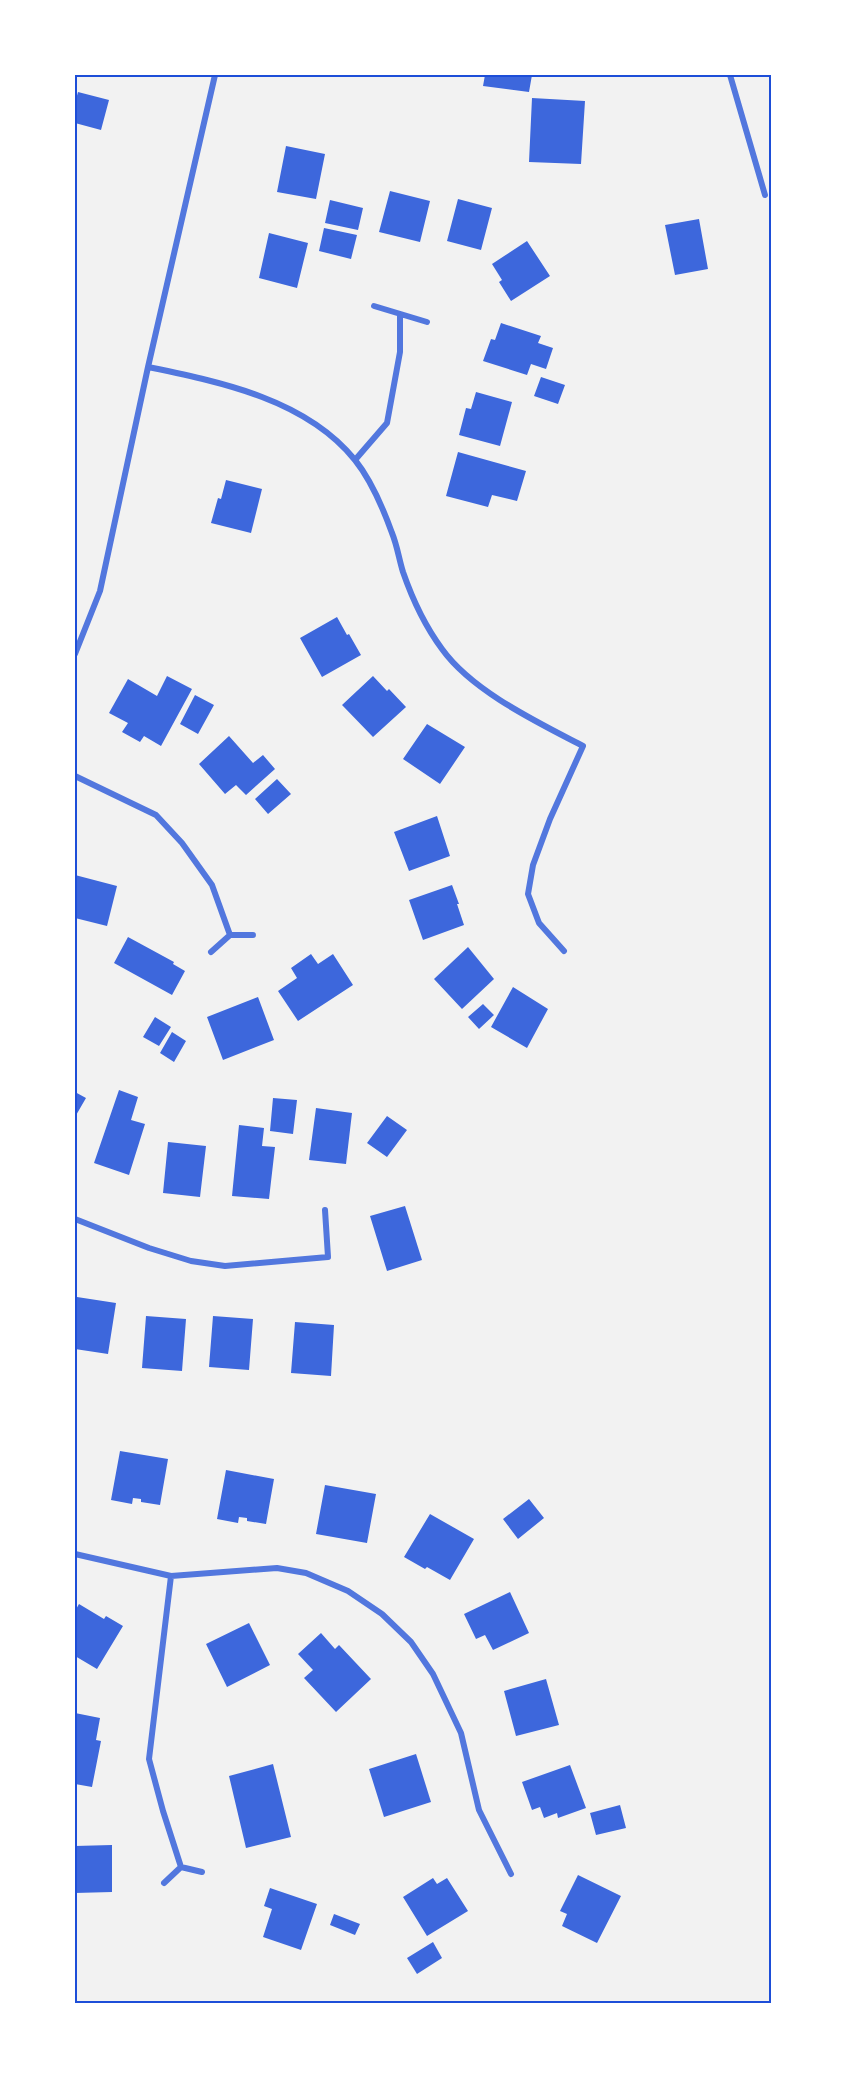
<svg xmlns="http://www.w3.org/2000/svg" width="847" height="2078" font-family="'Exo 2',sans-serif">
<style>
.building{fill:#3d67dc}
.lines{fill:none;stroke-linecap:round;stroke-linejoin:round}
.minor{stroke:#5277de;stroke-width:6}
.neatline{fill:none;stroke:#1d4ed8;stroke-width:2}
</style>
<rect width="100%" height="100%" fill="#f2f2f2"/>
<path class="building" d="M485 75H532L529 92 483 86Z
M78 92 109 100 101 130 75 123V103Z
M532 98 585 101 581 164 529 162Z
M286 146 325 154 316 199 277 192Z
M390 191 430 201 420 242 379 232Z
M458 199 492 208 481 250 447 241Z
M330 200 363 208 358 230 325 223Z
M699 219 708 269 675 275 665 225Z
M324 228 357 235 351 259 319 251Z
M269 233 308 243 297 288 259 278Z
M527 241 550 276 511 301 499 282 502 280 492 264Z
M501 323 541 336 538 343 553 348 546 369 531 364 527 375 483 361 491 339 495 340Z
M541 377 565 385 558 404 534 396Z
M476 392 512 402 500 446 459 435 466 408 471 409Z
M458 452 526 471 517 501 492 495 488 507 446 496Z
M226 480 262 489 251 533 211 523 218 498 221 499Z
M337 617 347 635 349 634 361 655 322 677 300 638Z
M167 676 192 689 161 746 144 736 140 742 122 732 128 723 109 713 128 679 157 696Z
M373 676 387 691 389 689 406 707 373 737 342 705Z
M195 695 214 705 198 734 180 724Z
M427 724 465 747 440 784 403 759Z
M229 736 253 763 263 755 275 769 246 795 236 785 225 794 199 764Z
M277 779 291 794 268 814 255 799Z
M437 816 450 856 409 871 394 832Z
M75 875 117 886 107 926 75 918Z
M452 885 459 904H457L464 925 423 940 409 900Z
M128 937 174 962 173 964 185 971 172 995 114 963Z
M468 947 494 979 462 1009 434 979Z
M311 954 318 964 333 954 353 985 298 1021 278 991 297 978 291 968Z
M513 987 548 1009 527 1048 491 1027Z
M258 997 274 1040 223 1060 207 1017Z
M483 1004 494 1015 479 1029 468 1017Z
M155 1017 171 1027 159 1046 143 1037Z
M172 1032 186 1041 174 1062 160 1053Z
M119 1090 138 1097 131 1120 145 1124 129 1175 94 1163Z
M75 1092 86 1098 75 1117Z
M273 1098 297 1100 293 1134 270 1131Z
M316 1108 352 1113 346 1164 309 1160Z
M387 1116 407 1130 387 1157 367 1143Z
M239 1125 264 1128 262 1146 275 1147 269 1199 232 1196Z
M168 1142 206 1146 200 1197 163 1193Z
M405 1206 422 1260 387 1271 370 1216Z
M77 1297 116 1303 108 1354 75 1349Z
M146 1316 186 1319 182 1371 142 1368Z
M213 1316 253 1319 249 1370 209 1367Z
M295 1322 334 1325 331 1376 291 1373Z
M120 1451 168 1459 160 1505 141 1502V1499L133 1498 132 1504 111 1500Z
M226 1470 274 1479 266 1524 247 1521V1518L239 1517 238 1523 217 1519Z
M325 1485 376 1494 367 1543 316 1534Z
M529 1499 544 1518 518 1539 503 1519Z
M430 1514 474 1539 450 1580 427 1567 425 1569 404 1557Z
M510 1592 529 1633 493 1650 485 1635 476 1639 464 1614Z
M79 1604 104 1619 106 1616 123 1626 97 1669 75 1656V1611Z
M249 1623 270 1665 227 1687 206 1644Z
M321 1633 335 1649 339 1645 371 1679 336 1712 304 1678 313 1670 298 1654Z
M546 1679 559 1725 516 1736 504 1691Z
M75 1713 100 1718 96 1740 101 1741 92 1787 75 1784Z
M416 1754 431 1802 384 1817 369 1769Z
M273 1764 291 1837 246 1848 229 1776Z
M570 1765 586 1808 558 1818 557 1813 544 1818 540 1807 532 1810 522 1782Z
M620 1805 626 1828 596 1835 590 1813Z
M112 1845V1892L75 1893V1846Z
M578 1875 621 1896 597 1943 562 1926 567 1914 560 1911Z
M433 1878 437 1884 447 1878 468 1911 427 1936 403 1897Z
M270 1888 317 1904 301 1950 263 1937 272 1909 264 1906Z
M334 1914 360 1924 355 1935 330 1925Z
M433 1942 442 1958 417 1974 407 1958Z"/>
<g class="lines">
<path class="minor" d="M730 75 765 195
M374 306 427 322
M148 367C220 382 306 399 355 460 371 480 383 508 392 533 397 545 399 559 403 572 412 598 425 626 442 649 472 691 537 722 583 746L550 819 533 865 528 894 539 923 564 951
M355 460 387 423 400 352V314
M75 654 100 591 148 367 215 75
M75 776 156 815 182 843 212 885 230 935
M211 952 230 935H253
M75 1219 149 1248 191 1261 225 1266 328 1257 325 1210
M75 1554 171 1576 277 1568 306 1573 348 1591 382 1614 411 1642 433 1674 461 1733 479 1810 511 1874
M171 1576 149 1759 163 1811 181 1867
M164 1883 181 1867 202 1872"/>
</g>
<rect width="847" height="2078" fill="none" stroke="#ffffff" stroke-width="153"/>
<rect x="76" y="76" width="694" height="1926" class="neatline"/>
</svg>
